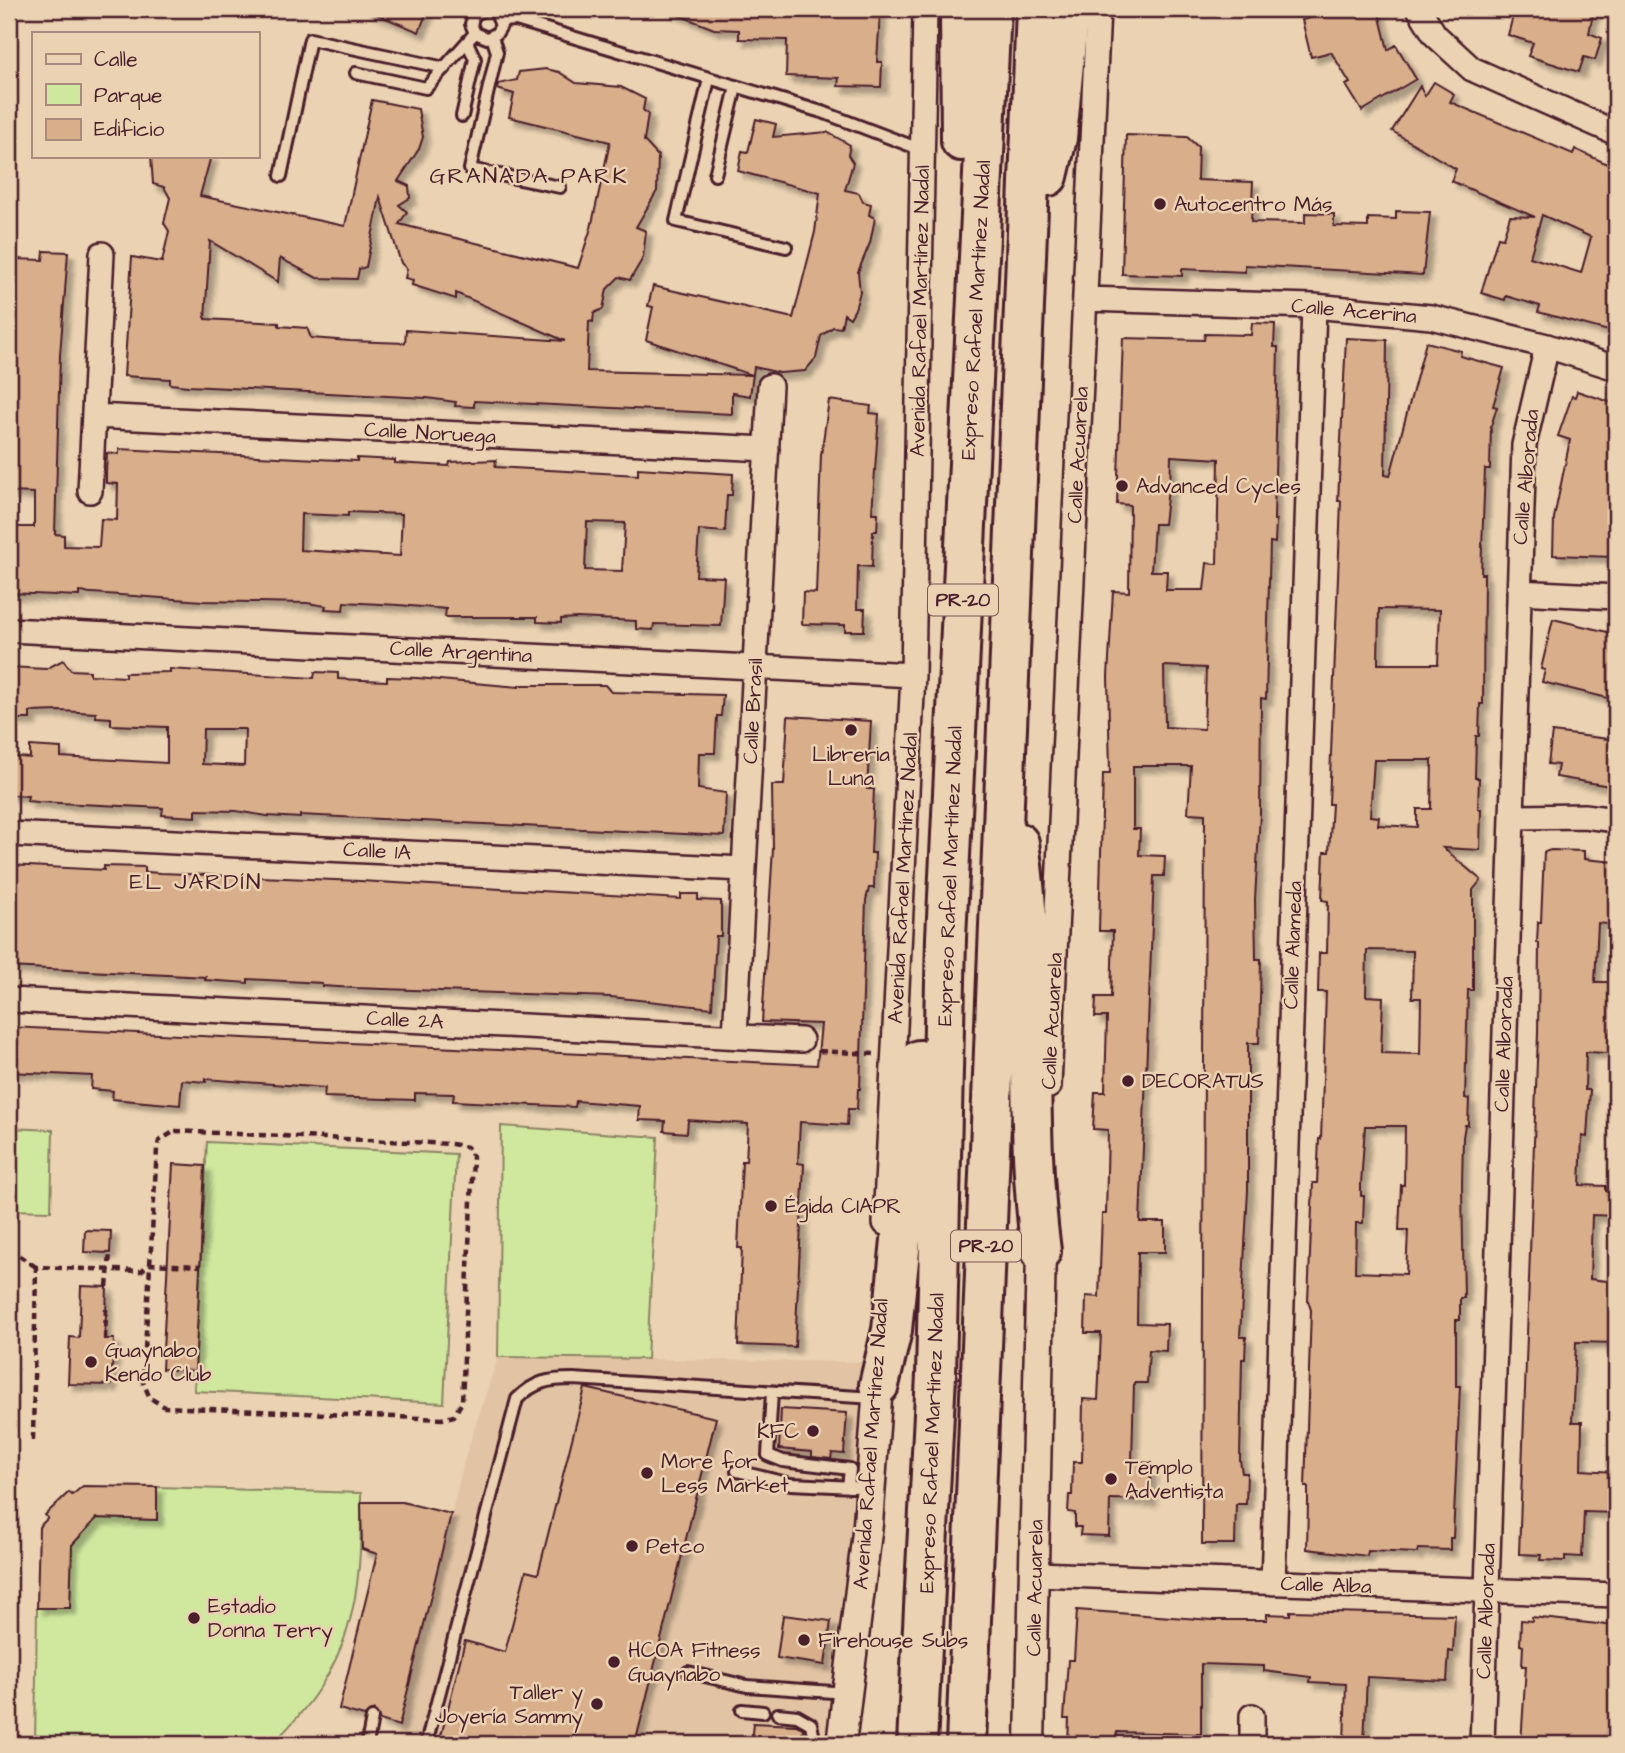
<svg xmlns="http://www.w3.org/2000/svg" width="1625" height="1753" font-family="'Architects Daughter',sans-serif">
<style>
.built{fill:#e2c4a4}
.green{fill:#cfe89e;stroke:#8c8464;stroke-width:2}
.building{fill:#d8ae8b;stroke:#4a1f2b;stroke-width:2;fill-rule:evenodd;filter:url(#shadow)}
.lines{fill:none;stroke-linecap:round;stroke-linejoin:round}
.service-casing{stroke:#4a1f2b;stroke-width:16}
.minor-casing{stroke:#4a1f2b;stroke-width:28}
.tertiary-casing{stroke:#4a1f2b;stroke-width:33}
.motorway-casing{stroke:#4a1f2b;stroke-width:44}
.path{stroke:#4a1f2b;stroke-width:4.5;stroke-dasharray:7 5;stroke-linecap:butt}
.service{stroke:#ead2b2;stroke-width:10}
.minor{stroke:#ead2b2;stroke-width:23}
.tertiary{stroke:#ead2b2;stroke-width:28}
.motorway{stroke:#ead2b2;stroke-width:38}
.poi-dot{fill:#4a1f2b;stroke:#ead2b2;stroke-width:2.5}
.labels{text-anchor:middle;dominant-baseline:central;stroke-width:5;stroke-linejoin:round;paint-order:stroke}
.shield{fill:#ead2b2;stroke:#7a5554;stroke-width:2}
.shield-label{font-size:19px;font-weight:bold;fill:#4a1f2b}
.poi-label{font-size:21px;fill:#4a1f2b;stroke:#ead2b2;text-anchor:start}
.street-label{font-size:21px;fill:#4a1f2b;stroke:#ead2b2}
.neighbourhood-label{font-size:23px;letter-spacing:2px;fill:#4a1f2b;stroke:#ead2b2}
</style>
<defs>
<filter id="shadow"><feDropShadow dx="6" dy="6" stdDeviation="2" flood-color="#0004"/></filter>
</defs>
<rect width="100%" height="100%" fill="#ead2b2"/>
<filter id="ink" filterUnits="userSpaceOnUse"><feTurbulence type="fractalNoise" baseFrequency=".0143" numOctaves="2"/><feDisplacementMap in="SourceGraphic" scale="14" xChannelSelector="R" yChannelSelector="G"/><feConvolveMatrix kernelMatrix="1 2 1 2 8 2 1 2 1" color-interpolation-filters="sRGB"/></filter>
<g filter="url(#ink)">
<path class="built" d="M498 1357 862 1362 855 1497 825 1744H395L465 1458Z"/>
<path class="green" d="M501 1126 658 1137 647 1359 498 1357Z
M9 1128 53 1130 51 1211 9 1210Z
M207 1142 456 1154 444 1403 194 1391Z
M157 1487 361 1493C362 1601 353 1666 272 1744H35L37 1608H70L72 1545 97 1518 157 1520Z"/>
<path class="building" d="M364 9H428L419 32Z
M663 9H876L875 13H880L877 62H882L881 87 838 86 839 78 786 76 787 40 739 39V30L714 29Z
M1328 9H1378L1388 50 1396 45 1416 79 1362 111 1346 85 1350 83 1331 52 1311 57 1302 20 1330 13Z
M1539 9H1594L1589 33 1602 38 1595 60 1584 57 1579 72 1528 56 1533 43 1508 35 1514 12 1537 17Z
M546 69 559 72 576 83 621 87 645 99 643 110 648 114 644 141 658 156 657 191 636 227 646 231 643 258 630 280 619 277 607 289 603 309 594 313 593 322 589 321 587 371 752 375 646 340 653 307 648 306 653 286 793 318 815 232 820 193 738 171 742 151 748 152 756 119 776 124 773 137 827 132 850 145 848 155 853 163 845 190 859 193 863 202 871 204 869 215 875 218 870 243 858 272 860 292 855 309 850 318 844 314 841 328 833 327 821 336 816 358 805 371 780 373 754 367 750 396 732 393V414L494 402 474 401V407L455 406 456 402 427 398 188 386 170 384V379L124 376 132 257 162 262 169 231 164 223 170 198 164 187 153 184 151 156H211L200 196 345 226 372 100 418 109 423 137 419 149 398 181 409 186 410 198 399 205 407 212 399 224 578 268 591 228 610 142 509 117 514 94 497 89 498 84 517 80 519 72ZM380 197 401 263 407 269 405 278 413 280 412 285 456 299V293L565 341 406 330 405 343 350 341 311 338 307 328 279 326V323L205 319 210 241 278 282 280 258 317 278 357 279 359 269 366 267Z
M1434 82 1454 94 1450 102 1573 154 1575 149 1616 168V333L1538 312 1540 306 1506 296 1505 300 1481 293 1498 237 1503 238 1510 216 1535 217 1451 181 1456 169 1392 131 1420 86 1425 96ZM1542 215 1591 237 1581 273 1530 257Z
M1126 135 1187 137 1198 147 1197 180 1253 182 1251 222 1305 223V213L1334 214V226L1368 227V218L1396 219V211L1430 212 1423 275 1245 265V272L1182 269V276L1122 274Z
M44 251 68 252 60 355 55 534 64 535V546L99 547 101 519 117 520 118 484 106 483V473L107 453 119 454V449L357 461V458L395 460V463L449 466 450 462 496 460 495 467 638 475V468L733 474 732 495H727L725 532 699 530 696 576 724 577 721 626 654 624 653 630 636 629V621L578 618 561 619V623L537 622V617H445L446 609 398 605 344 602 343 610 325 609 326 606 307 603 203 601 79 592V596L9 593V527H34V493L9 492V302H12L14 259 43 260ZM348 512 402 514 400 556 300 550 301 514 348 516ZM587 522 625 523 622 571 585 570Z
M1252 323 1275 324 1274 347H1278L1274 520H1276L1275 543 1270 542 1266 699 1261 698 1260 814 1255 899 1256 959H1261L1259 1043H1248V1190L1240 1337H1246L1245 1359H1242L1240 1460 1242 1473H1247L1246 1504H1236L1235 1544H1202L1205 814 1188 813 1191 766H1133V829H1140L1139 855 1165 856 1164 876H1154L1140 1222H1165V1252H1138L1137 1323 1167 1324 1166 1351 1149 1350 1147 1383H1134L1132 1462 1151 1463 1150 1500 1110 1499 1109 1536 1080 1535 1081 1527H1075V1513L1068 1512 1069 1495H1072L1073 1462H1082L1083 1399 1098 1400 1101 1333H1085L1086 1296 1099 1297 1102 1214H1106L1108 1130 1093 1129 1095 1092H1105L1107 1017H1095L1096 997H1111L1113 931H1099L1103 774H1110L1108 676 1113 591 1129 592 1130 505 1117 504 1123 338 1204 340 1205 334 1251 335ZM1171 456 1219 459 1217 564 1207 563 1204 590H1166L1167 571H1151L1154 524H1164L1168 489 1170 490ZM1164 666 1206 668 1204 729 1165 727Z
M1346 338 1387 340 1385 475 1390 476 1426 342 1461 351 1460 356 1504 368 1493 406 1497 407 1491 426 1490 469H1485L1481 574H1484L1483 704H1480L1479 736H1476L1475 778H1479L1478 809H1481L1480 850 1443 848 1481 880 1473 890V990H1468L1465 1098 1469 1099 1468 1125H1465L1463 1137 1462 1186 1464 1298H1460V1320H1456V1386H1460L1453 1538H1450V1550L1418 1549 1417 1553 1368 1551 1367 1556 1307 1549 1308 1502V1487H1305L1311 1310 1308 1301 1313 1183H1317L1319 1139H1321L1326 992H1318L1319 953H1327L1328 901 1322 900 1324 852H1329L1332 804H1329L1341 501H1338ZM1379 609 1440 610 1438 664H1378ZM1374 760H1432L1431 809H1417V827L1378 825 1379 817 1370 816ZM1367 950 1413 951 1412 998H1421L1420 1054 1381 1053 1383 997 1366 996ZM1365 1126H1405L1404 1185H1401L1399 1230H1408L1406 1274 1355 1272 1356 1223H1363L1364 1196H1361V1184Z
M1577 391 1616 404V502L1611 530H1615L1614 557 1553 555 1554 518 1570 440 1558 436 1572 396 1575 397Z
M829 400 871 406 870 413 879 414 872 513H878L877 531H873L872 567 858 566 857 609H865L864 631H845V625L802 624 803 592 816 593 821 455Z
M1553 619 1616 634V700L1542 682 1545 670 1541 669Z
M63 660 71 670 90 671V675L125 677V673L170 672V669L314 678 315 672 338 673V679L387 681V677L417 678 519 687V685H605L611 692 723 695 721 716H717L715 753H699L698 789 726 793 724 836 300 815V818L267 816 236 811 196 810V817L162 815 163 808 38 802 27 801 28 796 9 795V756L30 758V746L61 748V757L167 763V727L111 725V718L96 717V713L60 711 30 712V719H9V667L46 669ZM203 729H245L244 766 202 764Z
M788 716 871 721 867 789H874L871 853H875L874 888H869L866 900 860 1089H858L857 1109H848L847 1125 800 1122 798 1163 804 1164 795 1347 738 1345 742 1248H738L742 1161H746L748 1124 688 1120 687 1133 664 1131 665 1121 639 1120 640 1106 576 1101 575 1107 453 1101 454 1094 415 1093V1100L324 1097 325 1088 206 1079V1082L182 1080 180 1105 145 1102 112 1099 113 1091 91 1089 92 1076 9 1072 10 1027 817 1065 821 1024 762 1022 773 849 772 785H784Z
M1552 732 1616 740V787L1556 777 1558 765 1548 764Z
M1551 850 1584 851V859L1616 862V925L1598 923 1595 982H1616V1028H1611L1609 1053 1586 1052 1585 1090H1590L1587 1137 1582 1136 1580 1185 1606 1186V1191H1616V1216L1592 1215 1590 1279 1616 1282V1343L1576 1342 1572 1422H1582L1581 1470 1616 1472V1513L1584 1512 1582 1557 1565 1556V1561L1540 1560 1541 1555 1519 1554 1538 1033 1539 943H1537L1538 922H1541L1544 852Z
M9 865 104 870V866L145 867V872L161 873 360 881 681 899V894H698V900L721 901V936H716L712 1008 611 997 355 988 322 986V983L248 979V983L205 980 206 977 9 967Z
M173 1164 205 1166 195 1371 162 1369Z
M85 1230 111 1231 110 1253 84 1252Z
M81 1286 107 1287 105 1339H114L111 1385 68 1384 70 1337 79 1338Z
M585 1388 716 1418 635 1744H439L465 1641 505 1652 526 1571 538 1574Z
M781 1409 847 1413 844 1454 832 1453 831 1459 812 1457V1452L779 1449Z
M83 1486 157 1487V1520L97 1518 72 1545 70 1608H37L39 1527 48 1518 45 1515 69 1492 72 1495Z
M361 1502H402L451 1514 399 1726 380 1720 374 1710 364 1716 339 1709 377 1554 362 1549Z
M1077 1610 1212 1620H1267V1614L1290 1615V1611L1455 1615 1453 1652 1449 1651 1447 1681 1367 1677 1364 1744H1344L1346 1684 1310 1682 1311 1677 1264 1671V1666L1201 1664V1734L1117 1732 1116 1744H1068L1069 1719H1064L1068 1660H1074Z
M783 1615 831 1621 825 1665 777 1658Z
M1532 1617 1616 1626V1744H1521L1526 1666H1522L1523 1646 1520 1645 1521 1620 1532 1621Z
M753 1723 796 1725 803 1728 801 1744H751Z"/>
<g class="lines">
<g class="service-casing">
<path id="service" d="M485 9 474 15 471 24 475 33 487 38 496 34 501 26 496 12 488 9
M501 21 516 20 825 113 922 150
M492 37 497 52 470 169 560 187
M356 73 426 88 475 33
M709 79 676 221 786 247
M462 116 475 59 467 42
M715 175 736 87
M281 176 310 39 445 68
M772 1393 768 1455 783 1461 850 1469 848 1487
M737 1471 791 1484 854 1487
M688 1672 747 1686 847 1693
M742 1710 763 1712
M778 1714 797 1716 811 1724 815 1744
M367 1744 372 1718
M426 1744 517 1399C535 1381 549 1379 573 1379L875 1398"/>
</g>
<g class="minor-casing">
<path id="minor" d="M1419 9 1435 35 1472 69 1616 133
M1086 299 1314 306 1431 317 1547 346 1616 368
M94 416 767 449
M90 491 102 254
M1519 592 1616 597
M9 630 913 675
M1512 817 1584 816 1616 820
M9 834 744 869
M9 1000 801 1040
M735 1036 770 386
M1049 1086 1098 9
M885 1223 913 675 925 9
M1036 1574 1616 1595
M1273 1583 1314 306
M1252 1744V1716
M1482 1744 1524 445 1547 346"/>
</g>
<g class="tertiary-casing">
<path id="tertiary" d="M841 1744 868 1524 877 1399
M1030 1744 1041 1251"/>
</g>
<g class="motorway-casing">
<path id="motorway" d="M960 9 961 141
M1048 176 1057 138 1069 9
M1019 843C1039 978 1023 1116 1041 1251
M879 1385 892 1330 919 1060
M917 1744 936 1375 946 938 991 9
M966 1744 1036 9"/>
</g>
<path class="path" d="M819 1051 874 1054
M175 1131 452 1144 467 1147 473 1157 462 1402 454 1416 442 1419 165 1407 150 1398 143 1382 157 1149 159 1141Z
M9 1233 18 1210
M9 1249 36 1267
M107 1287 110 1253
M105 1339 106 1309
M33 1440 36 1267 141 1271 150 1264 201 1266"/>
<use href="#service" class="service"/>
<use href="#minor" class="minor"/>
<use href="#tertiary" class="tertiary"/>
<use href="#motorway" class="motorway"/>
</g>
</g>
<g class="poi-dot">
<circle cx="1160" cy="204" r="7"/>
<circle cx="1122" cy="486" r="7"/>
<circle cx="851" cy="730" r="7"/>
<circle cx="1128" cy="1081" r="7"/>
<circle cx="771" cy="1206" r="7"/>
<circle cx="91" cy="1362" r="7"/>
<circle cx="813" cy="1431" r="7"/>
<circle cx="647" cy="1473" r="7"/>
<circle cx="1111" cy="1479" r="7"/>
<circle cx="632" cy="1546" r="7"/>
<circle cx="194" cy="1618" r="7"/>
<circle cx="804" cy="1640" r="7"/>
<circle cx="614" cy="1662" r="7"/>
<circle cx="597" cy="1704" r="7"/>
</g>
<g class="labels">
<g class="shield">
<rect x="928" y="584.5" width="70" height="31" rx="5"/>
<rect x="951" y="1230.5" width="70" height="31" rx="5"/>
</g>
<g class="shield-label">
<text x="963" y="600">PR-20</text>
<text x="986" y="1246">PR-20</text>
</g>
<g class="poi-label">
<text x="1174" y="204">Autocentro Más</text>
<text x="1136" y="486">Advanced Cycles</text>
<text x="851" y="754" text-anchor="middle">Libreria<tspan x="851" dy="24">Luna</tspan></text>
<text x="1142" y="1081">DECORATUS</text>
<text x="785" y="1206">Égida CIAPR</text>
<text x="105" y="1350">Guaynabo<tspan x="105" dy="24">Kendo Club</tspan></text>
<text x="799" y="1431" text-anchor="end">KFC</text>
<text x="661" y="1461">More for<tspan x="661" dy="24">Less Market</tspan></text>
<text x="1125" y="1467">Templo<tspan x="1125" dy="24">Adventista</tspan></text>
<text x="646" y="1546">Petco</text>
<text x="208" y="1606">Estadio<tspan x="208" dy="24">Donna Terry</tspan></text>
<text x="818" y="1640">Firehouse Subs</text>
<text x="628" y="1650">HCOA Fitness<tspan x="628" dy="24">Guaynabo</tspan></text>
<text x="583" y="1692" text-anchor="end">Taller y<tspan x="583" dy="24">Joyería Sammy</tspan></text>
</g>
<g class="street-label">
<text transform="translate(976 310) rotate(-87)">Expreso Rafael Martínez Nadal</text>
<text transform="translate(920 311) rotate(-89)">Avenida Rafael Martínez Nadal</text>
<text transform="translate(1354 311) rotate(5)">Calle Acerina</text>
<text transform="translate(430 433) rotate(3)">Calle Noruega</text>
<text transform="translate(1078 455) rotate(-87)">Calle Acuarela</text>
<text transform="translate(1526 477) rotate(-85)">Calle Alborada</text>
<text transform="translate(461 652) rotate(3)">Calle Argentina</text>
<text transform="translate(753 711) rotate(-87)">Calle Brasil</text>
<text transform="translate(377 851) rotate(3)">Calle 1A</text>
<text transform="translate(950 876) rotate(-88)">Expreso Rafael Martínez Nadal</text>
<text transform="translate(903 878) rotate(-87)">Avenida Rafael Martínez Nadal</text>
<text transform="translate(1293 945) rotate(-88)">Calle Alameda</text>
<text transform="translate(405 1020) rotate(3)">Calle 2A</text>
<text transform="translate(1052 1021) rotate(-87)">Calle Acuarela</text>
<text transform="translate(1504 1044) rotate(-88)">Calle Alborada</text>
<text transform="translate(932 1443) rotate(-88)">Expreso Rafael Martínez Nadal</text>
<text transform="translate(871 1444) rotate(-86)">Avenida Rafael Martínez Nadal</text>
<text transform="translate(1326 1585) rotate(2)">Calle Alba</text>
<text transform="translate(1035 1588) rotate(-89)">Calle Acuarela</text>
<text transform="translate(1486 1611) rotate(-88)">Calle Alborada</text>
</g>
<g class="neighbourhood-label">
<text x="529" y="176">GRANADA PARK</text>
<text x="196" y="882">EL JARDÍN</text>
</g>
</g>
<rect width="1625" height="1753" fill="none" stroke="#ead2b2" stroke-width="35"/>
<rect x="18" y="18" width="1590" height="1718" fill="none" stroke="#4a1f2b" stroke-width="2.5" filter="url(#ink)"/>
<rect x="32" y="32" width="228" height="126" fill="#ead2b2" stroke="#aa8a7c" stroke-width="2"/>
<rect x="46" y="54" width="35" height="10" fill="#ead2b2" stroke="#aa8a7c" stroke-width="2"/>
<text x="94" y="66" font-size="21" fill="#4a1f2b">Calle</text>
<rect x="46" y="84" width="35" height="21" fill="#cfe89e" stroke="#aa8a7c" stroke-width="2"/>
<text x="94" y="102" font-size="21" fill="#4a1f2b">Parque</text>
<rect x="46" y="119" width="35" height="21" fill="#d8ae8b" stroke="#aa8a7c" stroke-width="2"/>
<text x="94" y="136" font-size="21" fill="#4a1f2b">Edificio</text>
</svg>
